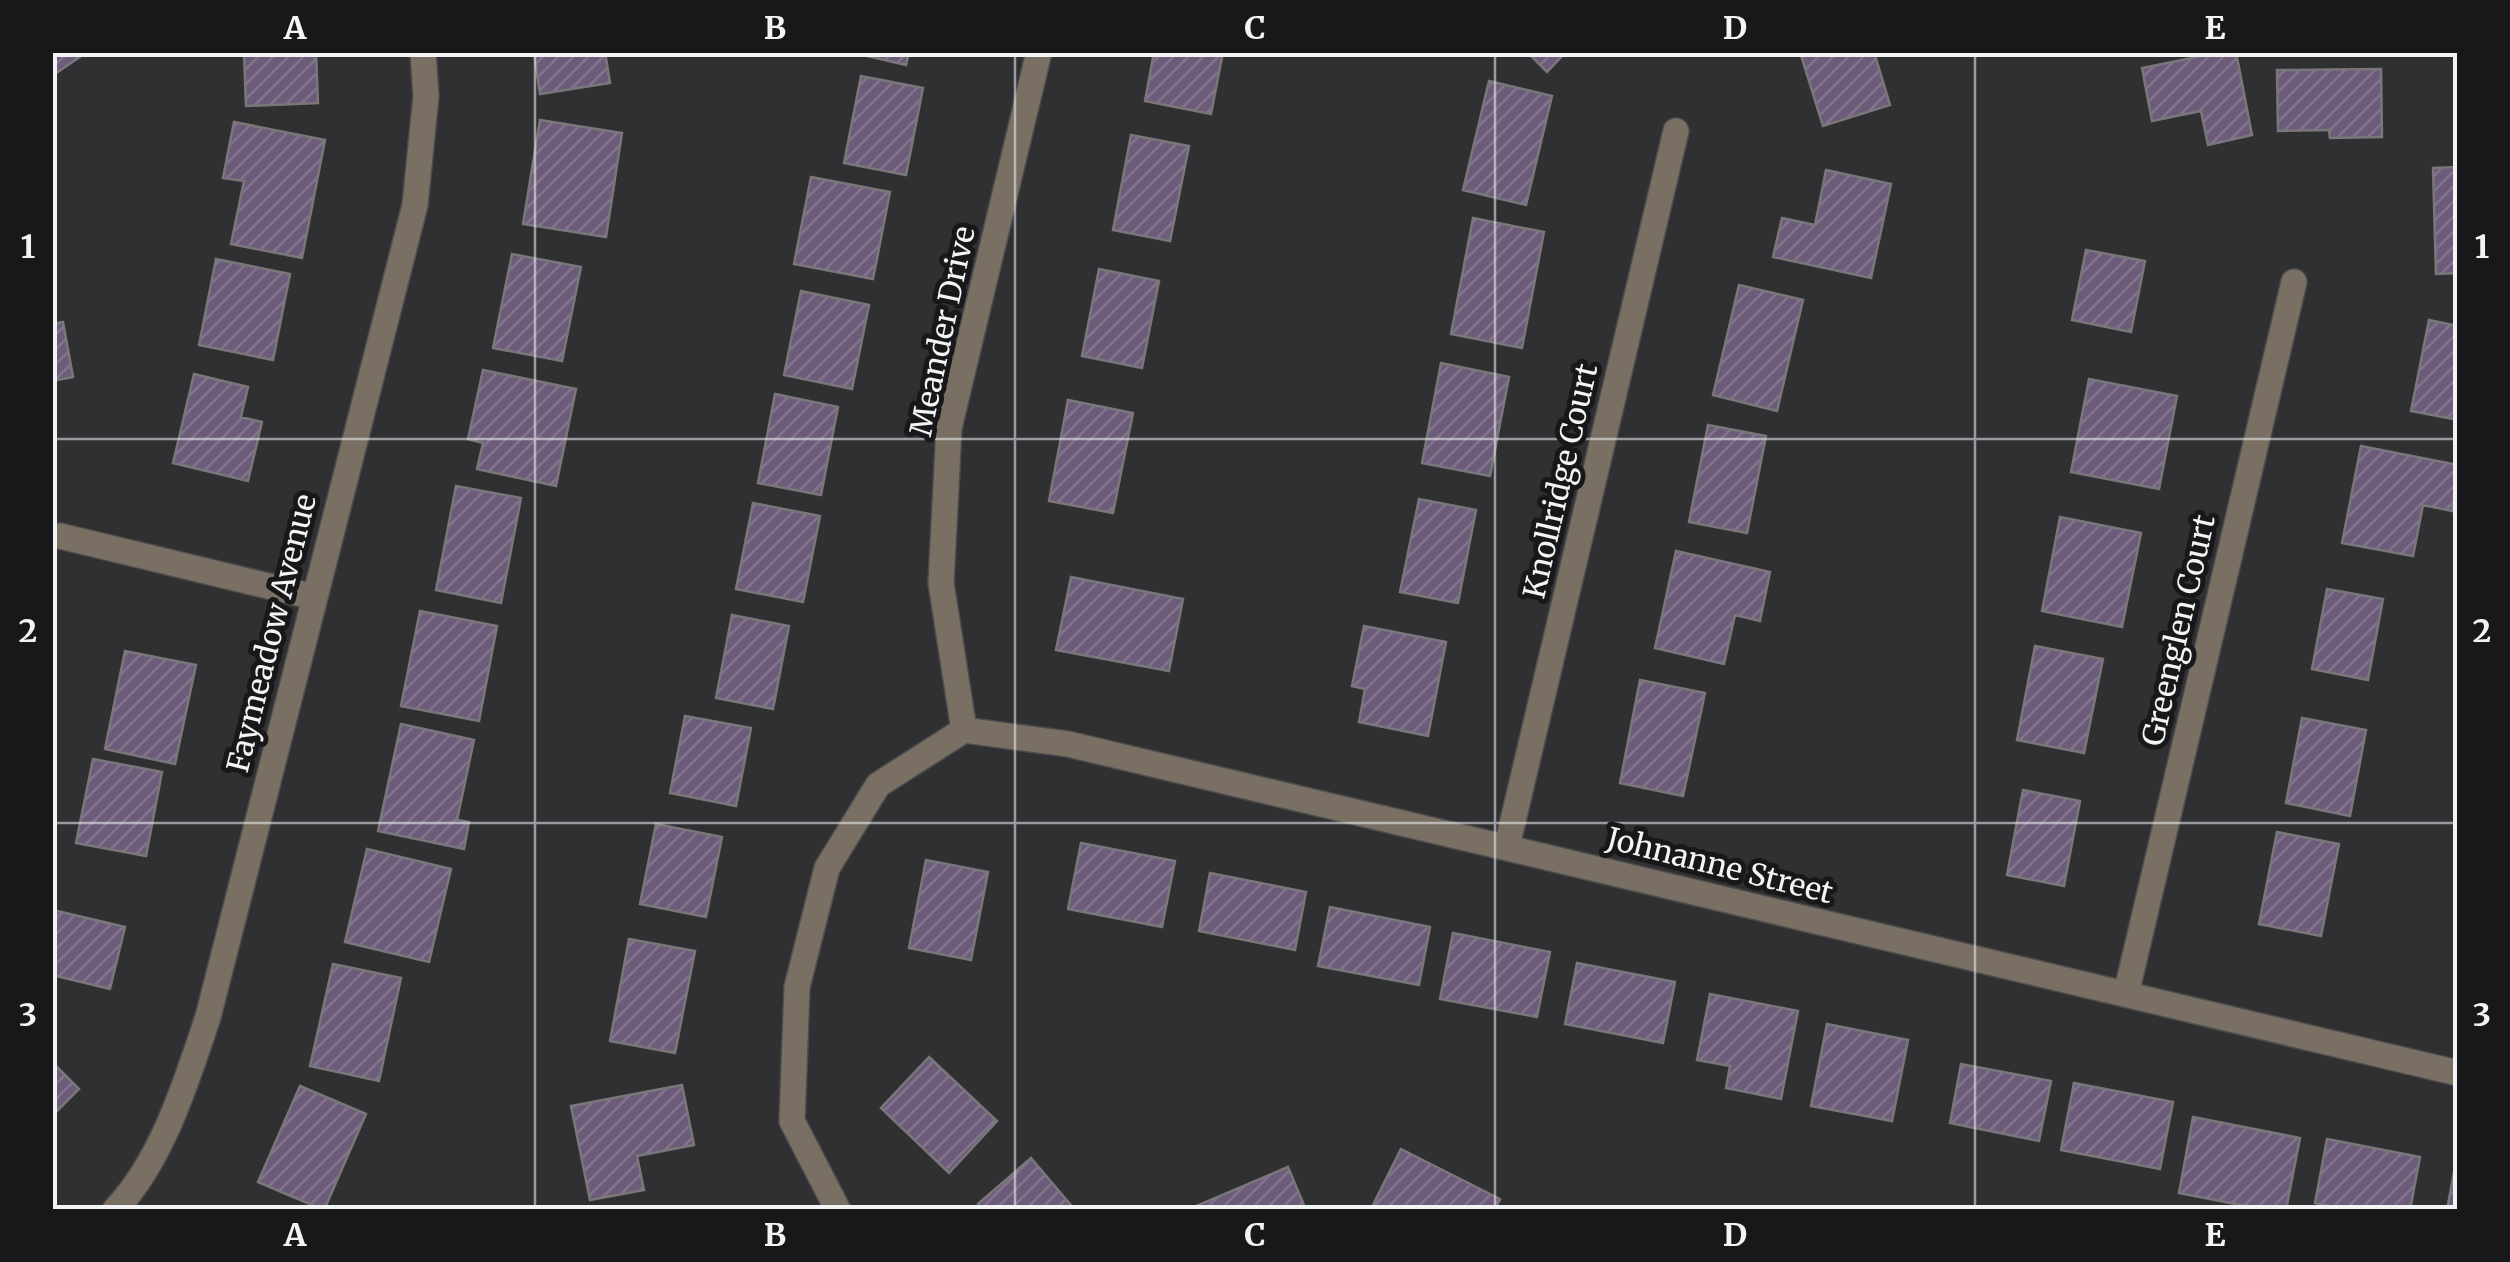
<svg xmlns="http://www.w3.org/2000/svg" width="2510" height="1262" font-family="Merriweather,serif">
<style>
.building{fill:url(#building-hatch);stroke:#79777a;stroke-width:2.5}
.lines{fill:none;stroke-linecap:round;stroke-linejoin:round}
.minor-casing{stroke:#4b4b4e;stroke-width:28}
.minor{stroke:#797063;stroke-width:25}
.grid{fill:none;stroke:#f3f4f5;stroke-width:2.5;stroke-opacity:0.55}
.labels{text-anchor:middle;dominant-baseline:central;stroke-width:10;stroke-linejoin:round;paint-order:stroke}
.street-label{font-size:30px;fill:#f3f4f5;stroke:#18181a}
.neatline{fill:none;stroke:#f3f4f5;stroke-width:4}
.grid-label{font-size:32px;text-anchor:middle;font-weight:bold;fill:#f3f4f5}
</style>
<defs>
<pattern id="building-hatch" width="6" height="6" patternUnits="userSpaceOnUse" patternTransform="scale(2.5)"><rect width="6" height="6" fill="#6d5c79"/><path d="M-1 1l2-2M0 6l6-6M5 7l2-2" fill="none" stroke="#82748d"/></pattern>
</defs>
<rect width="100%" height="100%" fill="#303033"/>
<path class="building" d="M52 52H87L52 76Z
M244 52H316L318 103 246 106Z
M534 52H605L610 83 540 94Z
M850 52H909L906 65Z
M1154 52H1223L1211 114 1145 101Z
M1527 52H1566L1547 72Z
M1800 52H1874L1890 105 1823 126Z
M2222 52H2236L2252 135 2208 145 2201 111 2152 121 2142 68Z
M2381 69 2382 137 2330 138 2329 130 2278 131 2277 70Z
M861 76 923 88 906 175 844 163Z
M1489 81 1552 96 1526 205 1463 190Z
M540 120 622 133 606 237 523 224Z
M234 122 325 140 302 258 231 244 244 181 223 178Z
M1131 135 1189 146 1170 241 1113 230Z
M2458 167V273L2436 274 2433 168Z
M1826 170 1891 184 1871 278 1773 257 1782 218 1815 225Z
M811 177 890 192 873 279 794 264Z
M1473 218 1544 232 1522 348 1451 334Z
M2086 250 2145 261 2131 332 2072 320Z
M512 254 581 267 562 361 493 348Z
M216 259 290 274 273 360 199 345Z
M1099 269 1159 281 1142 368 1082 356Z
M1739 285 1803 300 1777 411 1713 395Z
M801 291 869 305 852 389 784 375Z
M2429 320 2458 326V420L2411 411Z
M63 322 73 377 52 381V324Z
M1441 363 1509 377 1490 476 1422 463Z
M483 370 576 389 556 486 477 469 483 443 468 439Z
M194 374 248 387 241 417 262 422 248 481 173 463Z
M2089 379 2177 396 2159 489 2071 472Z
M775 394 838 407 821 495 758 483Z
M1068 400 1133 413 1113 513 1049 501Z
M1708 425 1766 436 1747 533 1689 522Z
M2361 446 2458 465 2452 511 2423 505 2413 556 2342 543Z
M456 486 521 498 501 603 436 590Z
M1419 499 1476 510 1458 603 1400 592Z
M753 503 820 516 803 602 736 589Z
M2060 517 2141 533 2122 627 2042 611Z
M1676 551 1770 572 1760 621 1735 615 1724 664 1655 648Z
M1071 577 1183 599 1169 671 1056 650Z
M2327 589 2383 599 2368 680 2312 669Z
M420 611 497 626 479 721 401 706Z
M732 615 789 626 773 709 716 698Z
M1364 626 1446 642 1428 736 1359 722 1365 689 1352 686Z
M2035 646 2103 659 2084 753 2017 740Z
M125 651 196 665 175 764 105 749Z
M1640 680 1705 693 1683 796 1620 783Z
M685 716 751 728 736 806 670 793Z
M2302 718 2366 730 2350 816 2286 803Z
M401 724 474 740 457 820 469 822 464 849 378 831Z
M93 759 162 772 146 856 76 843Z
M2023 790 2080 801 2064 886 2007 875Z
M656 824 722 837 706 917 640 904Z
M2277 832 2339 844 2321 936 2259 924Z
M1081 843 1175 861 1162 927 1068 909Z
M367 849 451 869 429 962 345 942Z
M926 860 988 872 971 960 909 948Z
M1210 873 1306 892 1295 950 1199 931Z
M1330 907 1430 927 1419 985 1318 966Z
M53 910 125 927 110 989 52 975Z
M1453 933 1550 952 1537 1017 1440 999Z
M629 939 695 951 675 1053 610 1041Z
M1577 963 1675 982 1663 1043 1565 1024Z
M333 964 401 978 379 1081 310 1066Z
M1710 994 1798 1011 1781 1099 1726 1088 1730 1066 1697 1060Z
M1827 1024 1908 1040 1892 1121 1811 1106Z
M929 1057 997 1121 949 1173 881 1108Z
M52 1062 79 1089 52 1116Z
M1961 1064 2051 1081 2039 1141 1950 1123Z
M2074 1083 2173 1102 2160 1169 2061 1150Z
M682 1085 694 1145 637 1156 644 1190 590 1200 571 1106Z
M300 1086 366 1114 324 1210 258 1182Z
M2193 1117 2300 1138 2286 1210H2266L2179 1193Z
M2327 1139 2420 1157 2410 1210H2346L2315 1203Z
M1401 1149 1500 1199 1495 1210 1372 1207Z
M1031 1158 1075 1210H983L978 1204Z
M1288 1167 1306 1210H1189V1209Z
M2454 1172 2458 1173V1210H2447Z"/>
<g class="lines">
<g class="minor-casing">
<path id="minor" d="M60 536 314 597
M964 730 1068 744 2458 1073
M1507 846 1676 131
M2126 994 2294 282
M115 1210C163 1159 186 1082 208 1017L415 205 426 96 423 52
M838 1210 792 1121 797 987 827 868 878 785 964 730 941 583 949 428 1039 52"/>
</g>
<use href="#minor" class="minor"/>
</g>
<path class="grid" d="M535 52V1210M1015 52V1210M1495 52V1210M1975 52V1210M52 439H2458M52 823H2458"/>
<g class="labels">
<g class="street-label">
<text transform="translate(942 331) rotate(-78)">Meander Drive</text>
<text transform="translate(1560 481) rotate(-77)">Knollridge Court</text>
<text transform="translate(2178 630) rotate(-77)">Greenglen Court</text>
<text transform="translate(271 633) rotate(-76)">Faymeadow Avenue</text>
<text transform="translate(1720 865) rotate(14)">Johnanne Street</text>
</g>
</g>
<rect width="2510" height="1262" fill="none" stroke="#18181a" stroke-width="110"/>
<rect x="55" y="55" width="2400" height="1152" class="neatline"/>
<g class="grid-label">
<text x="295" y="39">A</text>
<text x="775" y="39">B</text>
<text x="1255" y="39">C</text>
<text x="1735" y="39">D</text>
<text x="2215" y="39">E</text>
<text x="28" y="258">1</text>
<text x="2482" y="258">1</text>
<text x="28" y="642">2</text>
<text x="2482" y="642">2</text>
<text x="28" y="1026">3</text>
<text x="2482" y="1026">3</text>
<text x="295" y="1246">A</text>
<text x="775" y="1246">B</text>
<text x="1255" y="1246">C</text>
<text x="1735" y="1246">D</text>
<text x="2215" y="1246">E</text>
</g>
</svg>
